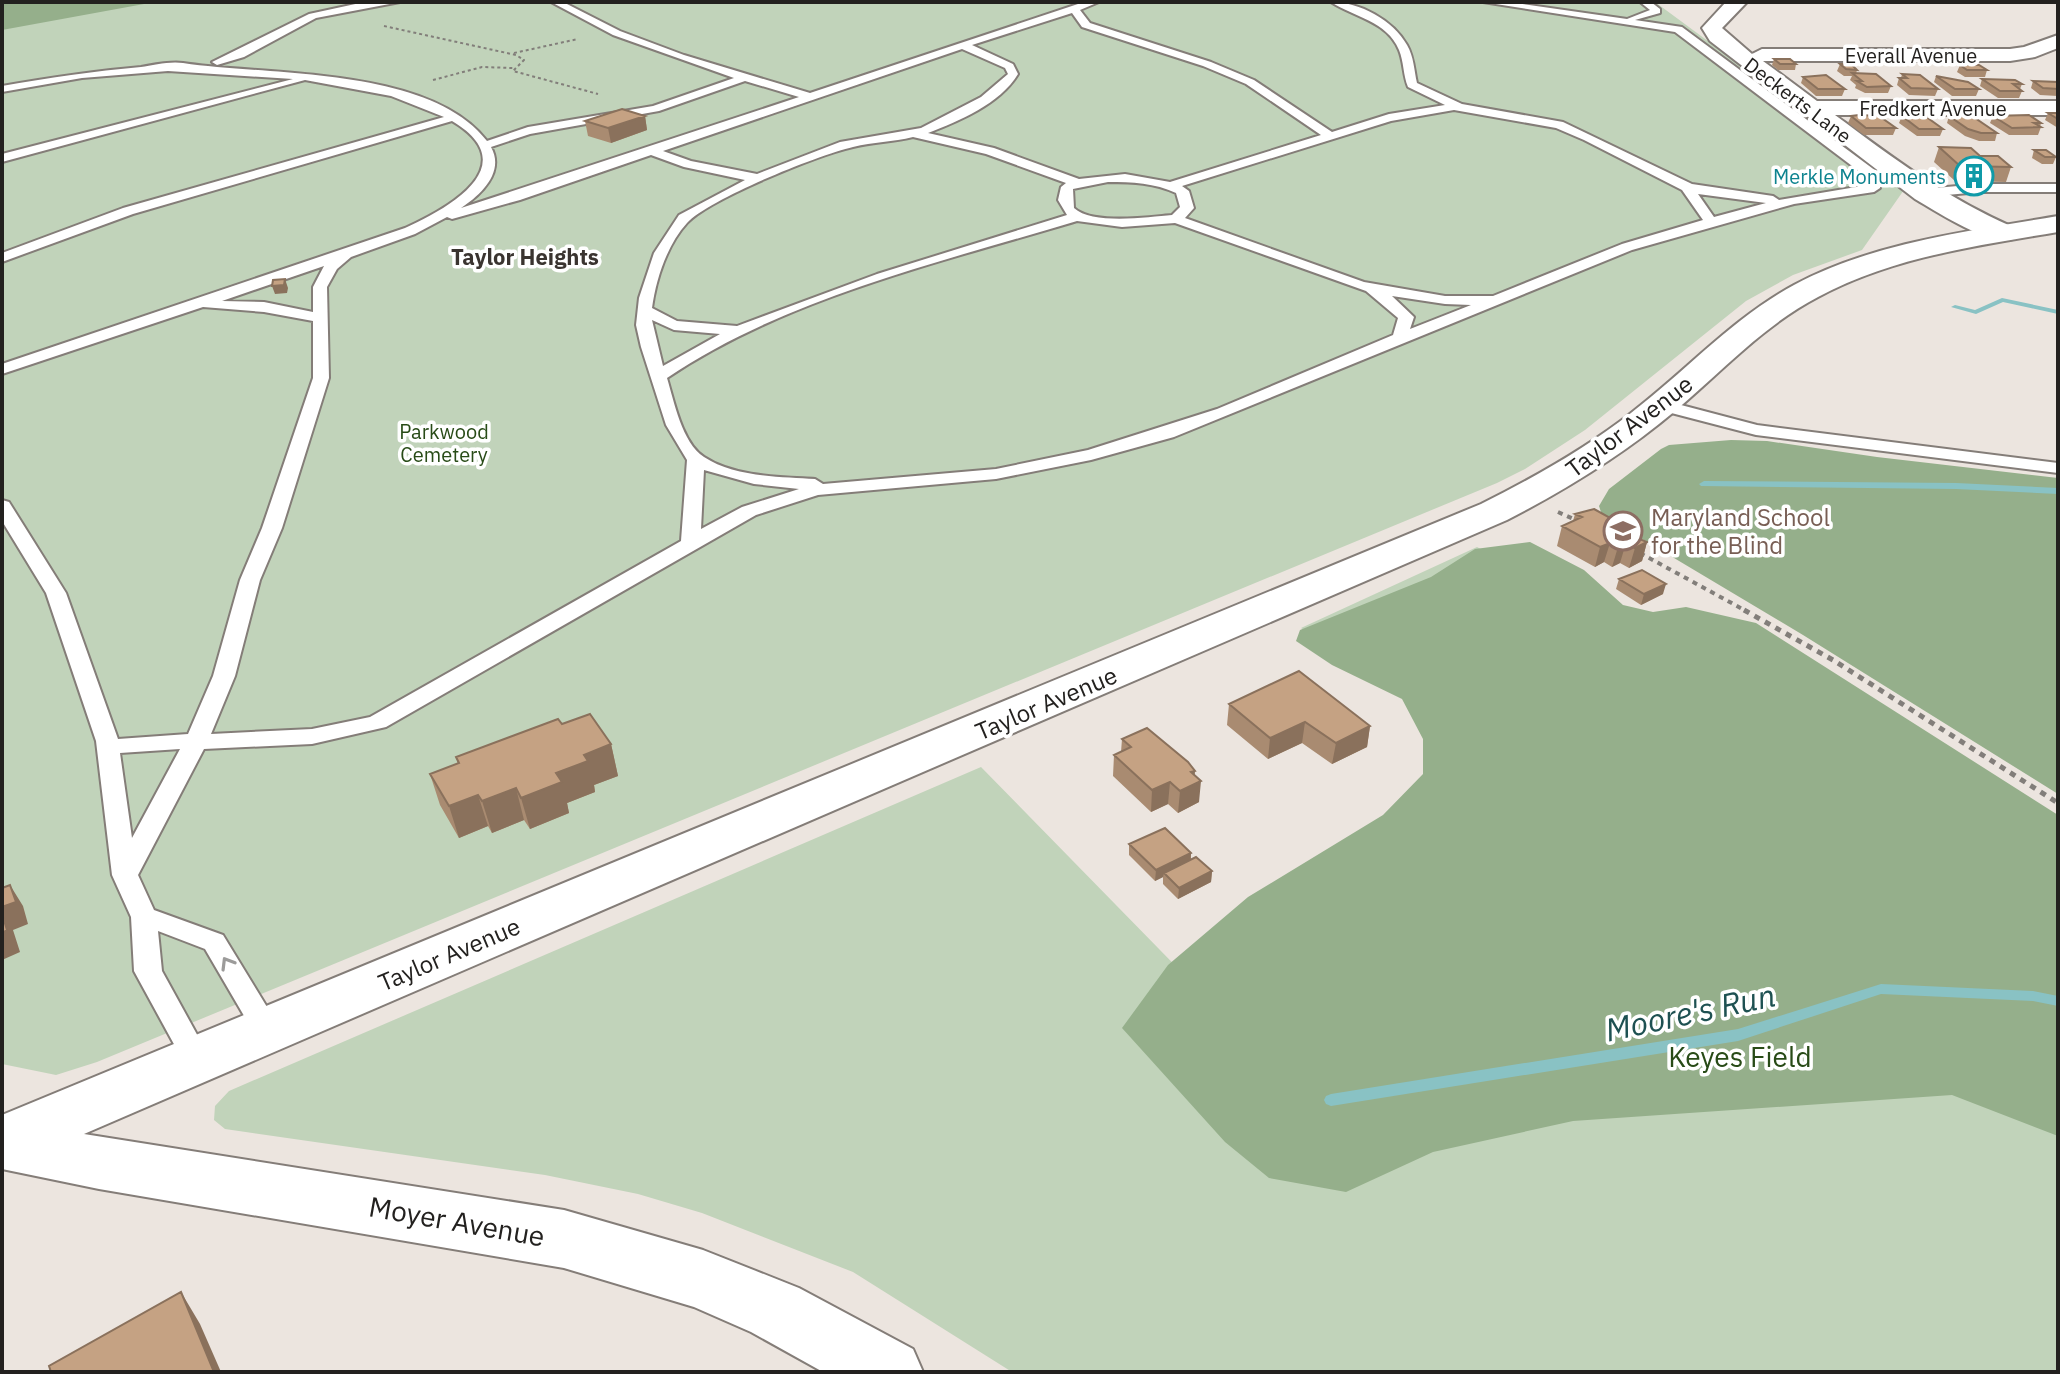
<svg xmlns="http://www.w3.org/2000/svg" width="2060" height="1374" font-family="'IBM Plex Sans',sans-serif">
<style>
.green{fill:#c1d3ba}
.forest{fill:#95af8b}
.lines{fill:none;stroke-linecap:round;stroke-linejoin:round}
.stream{fill:#89c2c4;fill-rule:evenodd}
.lane-casing{stroke:#847d78;stroke-width:4}
.street-casing{stroke:#847d78;stroke-width:4}
.secondary-casing{stroke:#847d78;stroke-width:4}
.path-far2{stroke:#827e7a;stroke-width:2;stroke-dasharray:3 3;stroke-linecap:butt}
.path-far1{stroke:#827e7a;stroke-width:4;stroke-dasharray:5 5;stroke-linecap:butt}
.path{stroke:#827e7a;stroke-width:5;stroke-dasharray:6 6;stroke-linecap:butt}
.lane{fill:#fff;fill-rule:evenodd}
.street{fill:#fff;fill-rule:evenodd}
.secondary{fill:#fff;fill-rule:evenodd}
.wall{fill:#a98b71}
.shaded-wall{fill:#8a715c}
.building{fill:#c5a283;stroke:#8a715c;stroke-width:2}
.oneway{stroke:#9c9b9a}
.labels{text-anchor:middle;dominant-baseline:central;stroke-width:7;stroke-linejoin:round;paint-order:stroke}
.far-street-label{font-size:20px;fill:#23211f;stroke:#fff}
.far-culture-label{font-size:20px;fill:#0d838f;stroke:#fff;text-anchor:end}
.far-park-label{font-size:20px;fill:#284b17;stroke:#fff}
.far-neighbourhood-label{font-size:22px;font-weight:bold;fill:#3a3430;stroke:#fff}
.street-label{font-size:24px;fill:#23211f;stroke:#fff}
.education-label{font-size:24px;fill:#785e54;stroke:#fff;text-anchor:start}
.near-park-label{font-size:28px;fill:#284b17;stroke:#fff}
.near-street-label{font-size:28px;fill:#23211f;stroke:#fff}
.near-water-label{font-size:32px;font-style:italic;fill:#1e5152;stroke:#fff}
</style>
<rect width="100%" height="100%" fill="#ece5df"/>
<path class="green" d="M2 2H1655L1906 187 1862 250 1793 275 1746 301 1585 430 1525 469 1497 483 97 1062 56 1075 2 1064Z
M1477 547 1701 666 2058 815V1372H1012L853 1272 702 1213 638 1194 545 1175 225 1129 214 1120 215 1106 229 1091 981 767 1204 995 1519 827 1453 731 1301 628Z"/>
<path class="forest" d="M2 2H155L2 30Z
M1731 440 1767 441 1877 457 2058 478V794L1803 635 1602 515 1599 506 1609 489 1661 449 1669 445Z
M1530 542 1584 570 1623 605 1653 612 1686 607 1756 623 2058 815V1136L1952 1095 1573 1121 1433 1152 1346 1192 1269 1178 1225 1142 1122 1028 1168 965 1248 897 1383 815 1423 774V739L1402 699 1332 665 1296 641 1300 630 1431 577 1475 549Z"/>
<g class="lines">
<path class="stream" d="M2002 298 2058 310V314L2003 302 1976 314 1951 307 1955 305 1975 310Z
M1704 481 1956 483 2058 488V494L1956 489 1701 486 1699 484Z
M1881 984 2033 991 2058 996V1006L2033 1001 1881 994 1738 1041 1331 1106 1326 1104 1324 1100 1326 1096 1331 1094 1738 1029Z"/>
<g class="lane-casing">
<path id="lane" d="M400 2 316 18 244 57 217 65 212 62 309 14 360 3Z
M551 2H563L620 31 684 55 810 93 1084 2H1099L1080 10 1090 23 1211 62 1254 80 1332 132 1389 114 1445 105 1408 87C1403 75 1404 62 1399 50 1387 21 1354 17 1331 2 1360 2 1393 20 1407 45 1414 57 1414 70 1417 83L1462 104 1563 122 1692 184 1773 196 1779 200 1868 185V178L1675 32 1483 2H1508L1627 19 1650 10 1640 2H1651L1660 9V13L1635 20 1682 27 1880 174V188L1874 192 1794 204 1632 250 1174 437 1091 460 996 479 818 495 756 515 386 727 312 744 204 749 138 875 154 910 223 935 281 1030 277 1038 267 1041 257 1038 205 949 158 931 162 971 211 1060 207 1068 197 1072 187 1068 134 971 131 917 112 875 96 741 46 593 2 521V500L9 502 66 593 118 739 188 734 213 676 240 580 262 528 313 378V321L264 312 203 307 2 374V364L405 228C449 208 526 165 452 121L133 214 2 262V253L123 208 444 117 391 96 305 80 2 162V154L293 79 168 71 82 78 2 92V86C48 78 94 71 141 67 153 65 170 61 183 63 268 76 429 66 487 141L528 127 653 106 734 78 613 35ZM1072 13 1082 27 1203 66 1246 84 1321 135 1170 182 1125 174 1079 179 994 148 928 133C959 121 1000 104 1018 74L1013 64 972 45ZM962 49 1005 68 1008 74 981 97 921 128 840 142 757 174 691 161 663 151ZM745 81 799 97 461 208C481 195 505 172 491 147L530 134 659 111ZM1454 110 1556 128 1584 140 1682 190 1703 220 1622 244 1493 296H1445L1364 282 1185 218 1194 208 1189 191 1182 186 1391 121ZM913 137 986 154 1066 183 1061 187 1058 200 1067 215 877 274 737 326 677 321 652 308C656 279 667 245 687 223 709 199 818 155 853 147 873 142 893 142 913 137ZM651 155 684 167 745 180 679 215 654 253 639 298 636 325 641 347 666 425 687 460 681 541 370 717 312 729 211 734 235 676 260 580 282 528 329 378 327 287 337 269 351 257 415 234 447 217 452 219 520 200ZM1108 182C1132 182 1155 183 1176 193L1180 207 1172 215C1148 217 1092 225 1074 208L1073 189ZM1698 194 1766 203 1714 217ZM1077 221 1122 227 1175 223 1366 291 1398 318 1393 335 1217 409 1088 450 996 469 823 484 815 479C781 477 734 477 704 457 682 443 674 401 667 378 785 298 941 262 1077 221ZM324 266 313 287V312L264 302 222 301ZM1392 296 1445 304 1471 305 1410 329 1414 317ZM652 320 674 330 720 334 663 366ZM704 470 754 484 799 489 742 507 701 529ZM180 749 132 838 120 753Z
M1980 184H2058V192H1980L1924 197 1917 193 1924 189Z
M1662 400 1757 425 2058 463V473L1756 435 1656 409 1654 405Z"/>
</g>
<g class="street-casing">
<path id="street" d="M1726 2H1747L1722 28 1752 54 1762 49H2010L2024 47 2058 35V48L2035 57 2010 61H1763L1817 101H2058V115H1835C1896 160 1943 196 2013 227L2017 233 2013 239C1986 245 1938 212 1915 199L1710 41 1702 28Z"/>
</g>
<g class="secondary-casing">
<path id="secondary" d="M2058 216V232C1976 246 1892 257 1818 297 1764 325 1721 372 1675 411 1624 454 1567 489 1507 520L84 1134 564 1210 703 1250 799 1288 913 1349 923 1372H823L751 1332 694 1307 564 1268 99 1189 2 1169V1115L1481 504C1533 478 1585 449 1631 413 1686 371 1733 318 1794 285 1874 242 1970 231 2058 216Z"/>
</g>
<path class="path-far2" d="M384 26 516 55 524 60 513 71 598 94
M514 53 578 39
M433 80 482 67 513 68"/>
<path class="path-far1" d="M1558 512 1578 521
M1640 553 1748 612"/>
<path class="path" d="M1744 610 1833 660 2058 803"/>
<use href="#lane" class="lane"/>
<use href="#street" class="street"/>
<use href="#secondary" class="secondary"/>
</g>
<path class="wall" d="M1774 59 1796 64 1795 70H1778L1772 65Z
M1840 64 1857 70 1856 74 1891 86 1888 93H1865L1855 88 1856 85 1850 80 1852 76H1844L1837 71Z
M1960 65 1987 70 1985 77H1965L1957 72Z
M1902 74 1938 89 1935 96 1909 95 1897 85 1899 78H1901Z
M1936 76 1979 89 1976 96H1952L1934 82Z
M1803 77 1845 89 1842 96H1816L1801 83Z
M1982 79 2022 84 2020 89 2022 91 2019 98H1998L1980 86Z
M2033 81 2058 82V96L2040 95 2031 88Z
M2048 113H2058V128L2045 120Z
M645 116 647 130 611 143 588 136 585 121Z
M1851 116 1896 128 1893 135H1864L1848 123Z
M1902 116 1943 129 1940 136H1917L1899 123Z
M1949 116 1997 133 1995 141H1979L1965 136 1947 123Z
M1993 116 2041 123 2040 127H2041L2038 135H2009L1990 123Z
M1939 147 1980 156 2011 167 2006 182 1955 181 1934 162Z
M2034 150 2056 157 2053 164H2042L2032 158Z
M1575 514 1613 525 1625 533 1647 542 1642 561 1629 568 1620 563 1612 567 1604 562 1595 567 1557 546 1562 526 1573 521Z
M1619 579 1663 594 1641 605 1616 589Z
M1229 704 1370 726 1367 747 1332 764 1302 743 1268 759 1227 725Z
M562 724 611 744 618 776 594 785 595 792 567 803 569 813 530 829 524 820 492 833 488 826 459 838 440 805 430 774 458 764 456 757Z
M1122 739 1194 775 1199 802 1178 813 1168 804 1151 812 1113 776 1114 755 1121 752Z
M1129 844 1191 853V859L1212 871 1211 882 1178 899 1163 884V877L1155 881 1129 855Z"/>
<path class="shaded-wall" d="M645 116 647 130 611 143 608 128Z
M285 279 288 288 287 293 275 294 272 286Z
M1647 542 1642 561 1629 568 1635 548Z
M1610 543 1604 562 1595 567 1600 547Z
M1626 543 1620 563 1612 567 1618 547Z
M1666 584 1663 594 1641 605 1644 594Z
M1305 722 1302 743 1268 759 1270 738Z
M1370 726 1367 747 1332 764 1336 743Z
M611 744 618 776 594 785 595 792 567 803 569 813 530 829 521 798 584 755Z
M1195 771 1194 785 1201 781 1199 802 1178 813 1180 791 1191 772Z
M1170 782 1168 804 1151 812 1152 790Z
M516 788 524 820 492 833 482 801Z
M478 795 488 826 459 838 449 806Z
M1191 853 1190 864 1164 873 1163 877 1155 881 1156 870Z
M1212 871 1211 882 1178 899 1179 888Z
M10 885 23 906 28 924 13 930 20 952 2 960V907Z
M181 1292 200 1324 221 1372H214Z"/>
<path class="building" d="M1774 59H1790L1796 64H1780Z
M1840 64H1851L1857 70 1846 69Z
M1960 65H1979L1987 70H1967Z
M1852 73 1876 74 1891 86 1867 87 1857 81H1862Z
M1902 74 1920 75 1938 89 1911 88 1899 78H1907Z
M1826 75 1845 89H1818L1803 77Z
M1936 76 1968 82 1979 89H1955Z
M1982 79 2015 80 2022 84H2013L2022 91H2000Z
M2033 81 2058 82V89L2043 88Z
M622 109 645 116 608 128 585 121Z
M2048 113H2058V119Z
M1859 115 1879 116 1896 128H1866L1851 116Z
M2029 115 2041 123H2034L2041 127 2012 128 1993 116Z
M1902 116H1925L1943 129H1919Z
M1949 116H1972L1997 133H1981L1968 129Z
M1939 147 1971 148 1980 156H1998L2011 167 1960 166Z
M2034 150H2046L2056 157H2045Z
M285 279 284 285 272 286 273 280Z
M1594 509 1614 520 1609 522 1625 533 1647 542 1635 548 1626 543 1618 547 1610 543 1600 547 1562 526 1582 517 1575 514Z
M1642 570 1666 584 1644 594 1619 579Z
M1299 671 1370 726 1336 743 1305 722 1270 738 1229 704Z
M590 714 611 744 584 755 588 761 556 773 562 782 521 798 516 788 482 801 478 795 449 806 430 774 459 763 456 757 558 719 562 724Z
M1147 728 1188 762 1195 771 1191 772 1201 781 1180 791 1170 782 1152 790 1114 755 1131 747 1122 739Z
M1165 828 1191 853 1156 870 1129 844Z
M1196 857 1212 871 1179 888 1164 873Z
M10 885 16 902 2 907V888Z
M2 914 7 930 2 933Z
M181 1292 214 1372H51L49 1366Z"/>
<defs><path id="oneway-chevron" d="M-2-3.5L2.5 0L-2 3.5" fill="none" stroke-width="1.6" stroke-linecap="round" stroke-linejoin="round" transform="scale(2)"/></defs>
<use class="oneway" href="#oneway-chevron" transform="translate(227 963) rotate(-121)"/>
<defs>
<g id="building-ring" transform="scale(2)"><circle r="9.5" fill="#fff" stroke="#0f9aa8" stroke-width="1.5"/><path d="M-4-6H4V6H1V3H-1V6H-4ZM-2.5-4.3h1.7v1.8h-1.7ZM.8-4.3h1.7v1.8H.8ZM-2.5-1h1.7V.8h-1.7ZM.8-1h1.7V.8H.8Z" fill="#0f9aa8"/></g>
<g id="school-ring" transform="scale(2)"><circle r="9.5" fill="#fff" stroke="#8d6e63" stroke-width="1.5"/><path d="M0-5L7-2L0 1L-7-2ZM-4 1L0 2.5L4 1V4Q0 6-4 4Z" fill="#8d6e63"/></g>
</defs>
<g fill-rule="evenodd">
<use href="#building-ring" x="1974" y="176"/>
<use href="#school-ring" x="1623" y="531"/>
</g>
<g class="labels">
<g class="far-street-label">
<text x="1911" y="55">Everall Avenue</text>
<text transform="translate(1798 100) rotate(37)">Deckerts Lane</text>
<text x="1933" y="108">Fredkert Avenue</text>
</g>
<g class="far-culture-label">
<text x="1946" y="176">Merkle Monuments</text>
</g>
<g class="far-park-label">
<text x="444" y="431">Parkwood<tspan x="444" dy="23">Cemetery</tspan></text>
</g>
<g class="far-neighbourhood-label">
<text x="525" y="256">Taylor Heights</text>
</g>
<g class="street-label">
<text transform="translate(1629 426) rotate(-37)">Taylor Avenue</text>
<text transform="translate(1046 703) rotate(-23)">Taylor Avenue</text>
<text transform="translate(449 954) rotate(-23)">Taylor Avenue</text>
</g>
<g class="education-label">
<text x="1651" y="517">Maryland School<tspan x="1651" dy="28">for the Blind</tspan></text>
</g>
<g class="near-park-label">
<text x="1740" y="1056">Keyes Field</text>
</g>
<g class="near-street-label">
<text transform="translate(457 1221) rotate(10)">Moyer Avenue</text>
</g>
<g class="near-water-label">
<text transform="translate(1690 1012) rotate(-12)">Moore's Run</text>
</g>
</g>
<rect width="2060" height="1374" fill="none" stroke="#23211f" stroke-width="8"/>
</svg>
